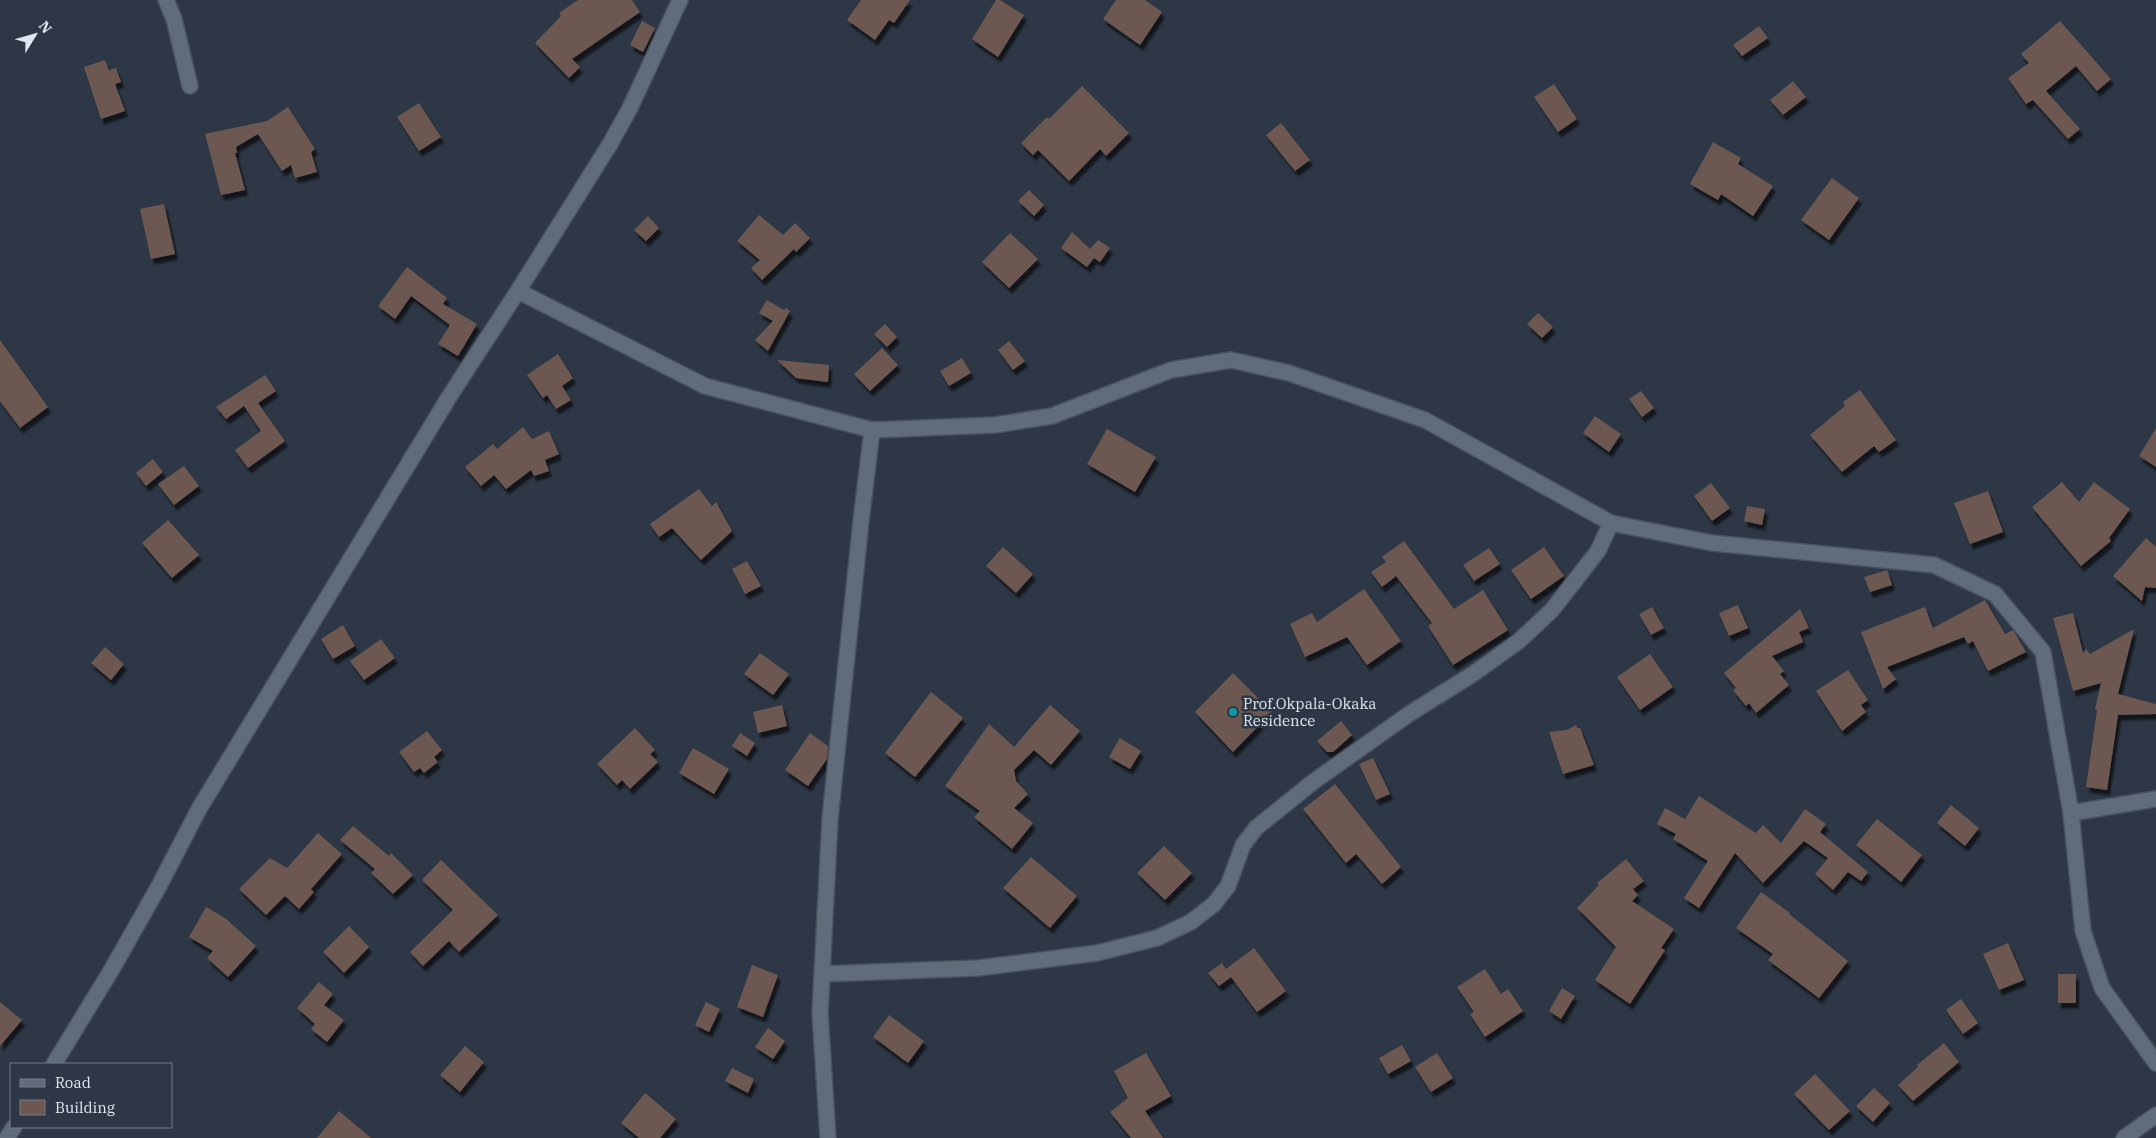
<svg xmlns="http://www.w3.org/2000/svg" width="2156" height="1138" font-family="'IBM Plex Serif',serif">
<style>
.building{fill:#6c5851;filter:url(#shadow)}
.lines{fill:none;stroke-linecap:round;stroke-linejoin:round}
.street-casing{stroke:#4a525e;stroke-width:18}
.street{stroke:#606b7b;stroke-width:15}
.culture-dot{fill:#0f9aa8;stroke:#2d3745;stroke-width:2}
.labels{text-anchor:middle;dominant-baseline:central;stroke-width:5;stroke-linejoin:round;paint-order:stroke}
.poi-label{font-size:15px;fill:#e0e7f0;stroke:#2d3745;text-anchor:start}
</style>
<defs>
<filter id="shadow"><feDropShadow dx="3" dy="5.5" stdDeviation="1" flood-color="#0009"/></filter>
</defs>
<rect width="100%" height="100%" fill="#2d3745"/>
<path class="building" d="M578 0H632L640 12 572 59 580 67 569 78 535 43 561 16 559 13Z
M861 0H910L894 23 889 20 875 40 847 20Z
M996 0H1000L1024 15 998 57 972 39Z
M1116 0H1145L1162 12 1140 45 1103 19Z
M642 21 655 28 643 52 630 45Z
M2060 21 2111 79 2097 91 2076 66 2046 91 2080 129 2068 139 2033 100 2026 104 2008 78 2029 63 2021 54Z
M1759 26 1768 38 1742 56 1733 45Z
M105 60 109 70 116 68 121 82 115 84 125 111 101 119 84 67Z
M1793 81 1806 97 1783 115 1770 100Z
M1554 84 1577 119 1558 132 1534 97Z
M1082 86 1129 133 1106 156 1100 149 1069 181 1038 150 1033 155 1021 143 1047 117 1049 119Z
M419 103 441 137 419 151 397 117Z
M288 107 315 149 311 152 317 172 295 178 291 165 282 171 258 134 236 147 237 153H235L245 190 221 195 205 134 267 121Z
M1281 123 1310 160 1295 171 1266 135Z
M1713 142 1741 158 1738 164 1773 186 1753 216 1721 194 1718 200 1690 184Z
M1832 178 1859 198 1829 240 1801 220Z
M1029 190 1044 205 1034 216 1018 201Z
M164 204 175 254 151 259 140 209Z
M759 215 783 235 795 223 810 238 796 252 794 249 762 280 751 268 760 260 737 241Z
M648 216 659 228 646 241 634 230Z
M1072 232 1090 249 1098 240 1110 248 1100 262 1094 258 1087 267 1061 248Z
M1010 233 1038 259 1009 288 982 262Z
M407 267 447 298 443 304 477 324 458 356 438 344 450 325 411 296 395 319 378 306Z
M767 300 784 310 786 308 790 311 768 351 755 340 773 321 759 313Z
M1538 313 1553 327 1542 338 1527 324Z
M885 324 897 337 887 347 874 334Z
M0 340 48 407 20 428 0 401Z
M1009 341 1025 361 1013 370 998 350Z
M882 348 898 365 870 391 854 374Z
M558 354 573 378 562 386 571 400 556 409 547 395 543 398 527 375Z
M962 358 971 373 949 386 940 371Z
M777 360 829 365 828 382 796 378Z
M265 375 276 391 258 403 285 441 248 468 235 450 261 431 244 406 226 419 216 407Z
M1860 390 1896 440 1879 452 1874 446 1842 472 1810 435 1845 406 1843 402Z
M1641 391 1654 408 1642 417 1629 399Z
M1595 416 1621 434 1609 452 1583 433Z
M523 427 532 439 549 431 559 454 545 460 549 471 534 476 531 470 506 489 494 475 481 486 465 467 493 444 497 449Z
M2156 428V467L2139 456Z
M1107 429 1156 457 1135 492 1087 464Z
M153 459 163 472 146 486 136 473Z
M184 466 199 486 174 505 158 484Z
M2062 482 2079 502 2094 482 2130 509 2109 538 2111 541 2081 566 2032 507Z
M1711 483 1730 508 1712 521 1694 496Z
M699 489 712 506 716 502 732 531 701 560 672 528 659 537 650 524Z
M1988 491 2003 532 1970 544 1954 503Z
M1747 506 1765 509 1762 525 1744 521Z
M168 520 199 555 172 578 142 543Z
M2146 538 2156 547V588L2145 587 2142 601 2113 576Z
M1404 541 1454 609 1483 590 1508 630 1453 665 1428 626 1432 623 1396 576 1382 587 1371 572 1386 562 1382 557Z
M1003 547 1033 574 1016 593 986 566Z
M1544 547 1564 576 1531 599 1511 570Z
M1489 548 1500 564 1474 581 1463 565Z
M747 561 761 586 745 594 732 569Z
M1887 570 1892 585 1870 592 1864 577Z
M1364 589 1401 641 1367 665 1347 637 1305 657 1290 624 1312 613 1317 622Z
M1985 600 2005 634 2013 630 2026 652 1988 671 1973 641 1968 644 1964 637 1887 667 1896 679 1883 689 1861 632 1925 607 1933 628Z
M1738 605 1748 628 1729 636 1719 613Z
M1652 607 1664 628 1651 635 1639 614Z
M1800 609 1809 628 1799 632 1803 642 1772 656 1784 671 1780 674 1789 685 1756 713 1749 703 1746 706 1733 690 1736 688 1724 673Z
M2073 613 2083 653 2086 649 2090 654 2134 629 2118 694 2156 704V714L2118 715 2107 790 2086 787 2097 710 2095 709 2101 683 2073 691 2053 618Z
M343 625 355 646 333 659 321 639Z
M381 639 395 658 364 680 350 661Z
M105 647 124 664 111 680 91 663Z
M760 653 789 674 773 695 744 674Z
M1650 654 1673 687 1640 710 1617 677Z
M1848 670 1868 700 1861 705 1866 712 1842 731 1816 691Z
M1233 673 1272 712 1233 752 1195 712Z
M931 692 963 718 915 777 885 753Z
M782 705 787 726 758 733 753 712Z
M1050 705 1080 731 1051 765 1034 750 1014 770 1016 781 1028 794 1014 808 1033 823 1012 849 974 817 980 811 945 786 989 724 1014 747Z
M1341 721 1352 735 1333 752H1327L1317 741Z
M1576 725 1577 728H1580L1594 765 1563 774 1549 732 1567 730Z
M635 728 655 750 650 754 658 762 630 789 622 780 617 785 597 764Z
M427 731 442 750 434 757 438 762 424 773 420 768 414 772 399 752Z
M740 733 755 743 747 756 732 746Z
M810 733 828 746 827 759 808 786 785 770Z
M1120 738 1141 751 1130 769 1109 757Z
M693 748 729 769 714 794 679 773Z
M1373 758 1390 794 1376 800 1359 764Z
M1335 784 1401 867 1382 884 1356 854 1346 863 1303 809Z
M1699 796 1756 833 1763 825 1781 843 1805 809 1826 824 1820 832 1868 872 1861 881 1848 872 1833 890 1815 874 1828 858 1804 841 1763 883 1735 853 1699 908 1684 898 1708 861 1673 839 1676 834 1657 824 1665 808 1685 819Z
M1951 805 1979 828 1965 846 1937 823Z
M1877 819 1922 855 1901 882 1856 845Z
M353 826 389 856 391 853 413 875 393 894 371 873 375 869 340 840Z
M318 833 342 854 311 889 314 892 299 909 285 896 266 915 239 889 270 858 287 868Z
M1164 846 1192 873 1165 900 1137 873Z
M1031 857 1077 896 1050 928 1003 888Z
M1626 859 1644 881 1633 889 1638 895 1632 901 1674 929 1661 948 1665 950 1630 1004 1595 980 1616 947 1577 908 1599 885 1597 883Z
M441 860 498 915 459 952 449 941 423 966 410 952 453 910 422 880Z
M1761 892 1790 913 1789 914 1848 961 1819 998 1768 960 1773 954 1736 928Z
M206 907 225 918 256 946 228 977 207 958 213 951 189 937Z
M349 926 369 947 344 973 323 952Z
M2008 943 2024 980 1999 990 1983 954Z
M1254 948 1286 991 1257 1012 1231 977 1219 986 1208 973 1222 963 1226 969Z
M752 965 778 975 763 1017 737 1007Z
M1485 969 1501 994 1508 989 1523 1011 1485 1037 1470 1014 1474 1012 1457 987Z
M2058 974H2076V1003H2058Z
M319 982 333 994 324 1005 344 1020 327 1042 311 1029 315 1024 297 1008Z
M1562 988 1575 996 1561 1019 1549 1011Z
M1961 999 1978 1023 1963 1034 1946 1010Z
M0 1002 22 1020 0 1046Z
M706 1002 720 1009 709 1032 695 1025Z
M889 1015 924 1041 908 1063 873 1037Z
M768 1028 785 1041 773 1059 755 1047Z
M1944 1043 1959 1062 1913 1101 1898 1085 1918 1067 1917 1065Z
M1402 1045 1411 1061 1388 1074 1379 1058Z
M465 1046 484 1062 460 1092 440 1075Z
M1146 1053 1171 1096 1145 1111 1163 1138H1131L1110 1112 1128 1098 1114 1071Z
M1437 1053 1453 1078 1431 1092 1415 1067Z
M732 1068 754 1079 748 1093 725 1081Z
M1815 1074 1850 1111 1829 1130 1794 1094Z
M1874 1088 1890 1103 1873 1122 1856 1106Z
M645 1093 676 1119 660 1138H639L621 1123Z
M339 1111 371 1138H317Z"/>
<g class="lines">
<g class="street-casing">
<path id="street" d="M166 0 174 19 190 86
M518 291 705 386 872 430 995 425 1052 416 1171 370 1231 360 1289 373 1425 420 1611 523 1712 543 1934 565 1995 594 2043 652 2071 813 2083 931 2102 988 2156 1063
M2071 813 2156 799
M822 974 978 968 1097 953 1157 938 1191 922 1214 904 1228 886 1243 845 1256 828 1313 782 1409 714 1473 674 1519 641 1552 610 1598 551 1611 523
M54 1064 112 969 159 886 199 809 449 397 518 291 610 144 630 108 680 0
M7 1138 14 1127
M828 1138 820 1013 830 819 861 521 872 430
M2124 1138 2156 1115"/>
</g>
<use href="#street" class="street"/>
</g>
<circle class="culture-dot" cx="1233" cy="712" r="5"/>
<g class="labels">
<g class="poi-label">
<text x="1243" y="703">Prof.Okpala-Okaka<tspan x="1243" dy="17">Residence</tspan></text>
</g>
</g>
<rect x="10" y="1063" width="162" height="65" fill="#2d3745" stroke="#757d89"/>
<rect x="20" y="1079" width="25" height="8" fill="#606b7b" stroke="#757d89"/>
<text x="55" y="1088" font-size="15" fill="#e0e7f0">Road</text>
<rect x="20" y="1100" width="25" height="15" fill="#6c5851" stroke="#757d89"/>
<text x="55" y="1113" font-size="15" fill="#e0e7f0">Building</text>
<g transform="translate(35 35) rotate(53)" stroke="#2d3745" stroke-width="4" paint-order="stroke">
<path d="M0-4L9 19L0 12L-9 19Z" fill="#e0e7f0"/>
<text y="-8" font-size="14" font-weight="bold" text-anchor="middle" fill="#e0e7f0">N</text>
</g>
</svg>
